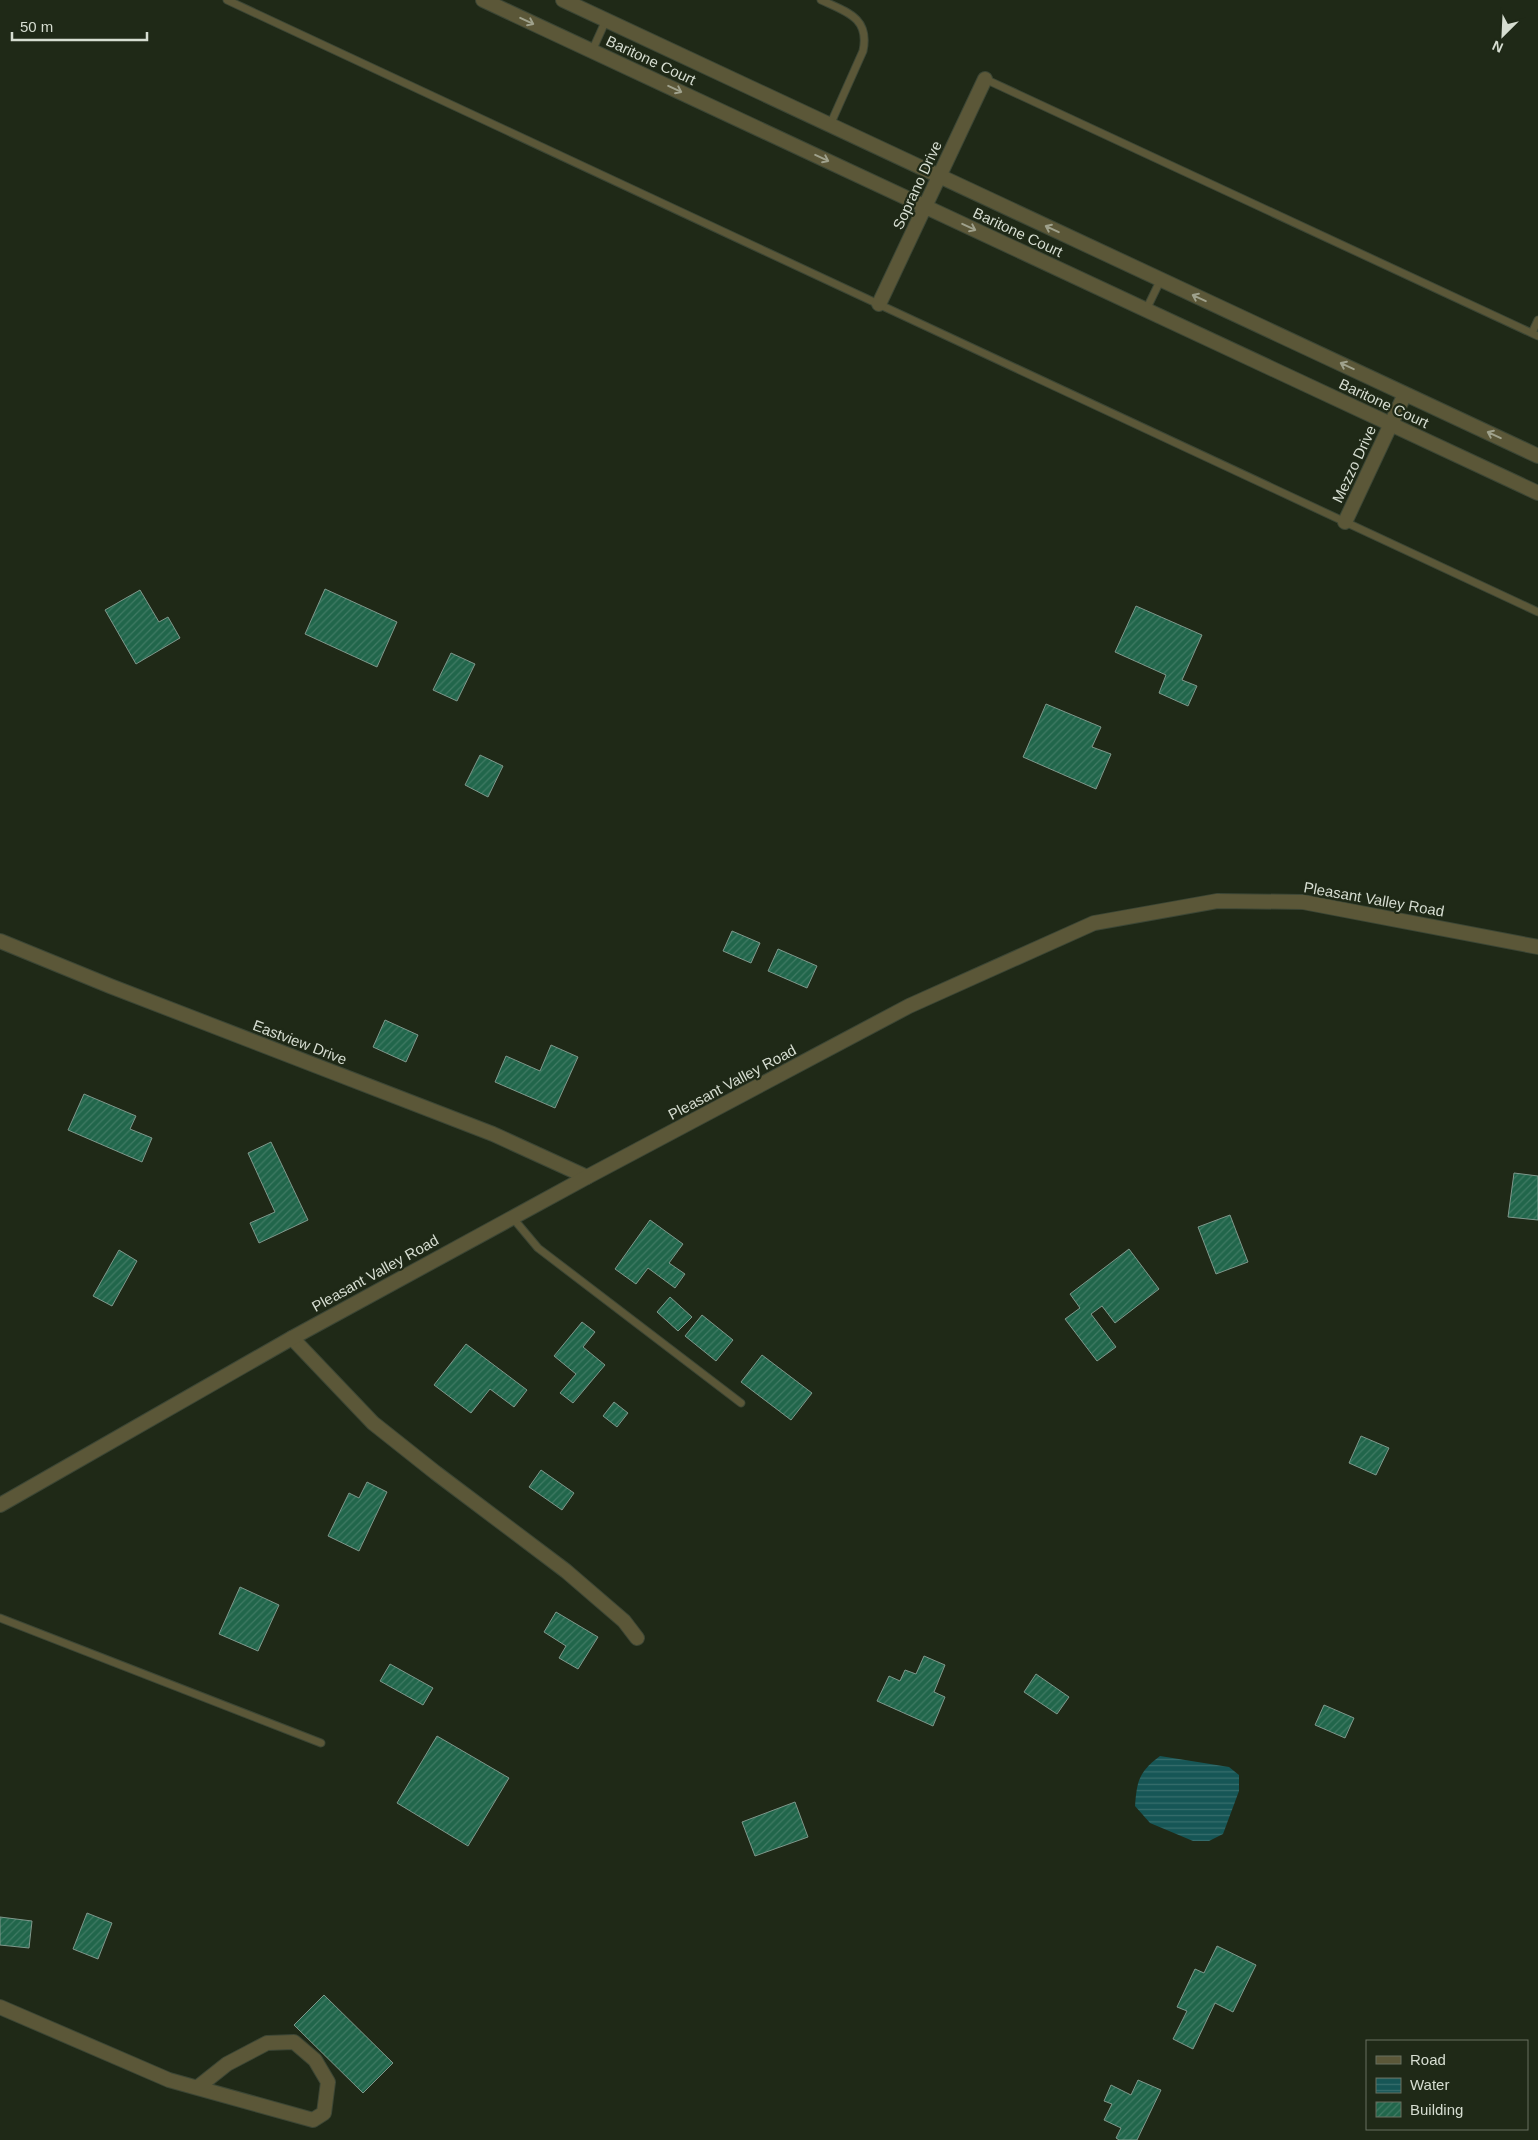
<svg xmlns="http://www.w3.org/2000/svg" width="1538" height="2140" font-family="Arial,sans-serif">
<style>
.water{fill:url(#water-rules)}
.building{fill:url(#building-hatch);stroke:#7f988c}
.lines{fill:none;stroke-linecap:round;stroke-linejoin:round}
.service-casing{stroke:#3c4635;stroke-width:9}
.minor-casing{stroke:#3c4635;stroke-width:16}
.tertiary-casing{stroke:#3c4635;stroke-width:16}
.service{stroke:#5b5738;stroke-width:7}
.minor{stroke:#5b5738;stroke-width:14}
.tertiary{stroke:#5b5738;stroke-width:14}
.oneway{stroke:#9fa18c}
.labels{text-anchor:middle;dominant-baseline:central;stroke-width:4.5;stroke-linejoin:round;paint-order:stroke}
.street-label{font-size:15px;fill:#d6ddd1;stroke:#1f2917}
</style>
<defs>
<pattern id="water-rules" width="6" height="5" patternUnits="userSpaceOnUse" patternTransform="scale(1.25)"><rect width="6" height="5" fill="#165656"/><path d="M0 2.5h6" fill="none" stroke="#376e6d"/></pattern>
<pattern id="building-hatch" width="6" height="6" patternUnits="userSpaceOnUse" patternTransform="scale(1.25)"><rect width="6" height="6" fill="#21664b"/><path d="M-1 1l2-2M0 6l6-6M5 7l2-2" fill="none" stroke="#407b64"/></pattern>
</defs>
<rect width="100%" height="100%" fill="#1f2917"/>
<path class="water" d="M1160 1756 1229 1767 1239 1775V1791L1223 1834 1209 1841H1193L1150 1823 1135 1806C1137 1780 1139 1772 1160 1756Z"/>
<path class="building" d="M325 589 397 622 377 667 305 634Z
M140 590 159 622 168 617 180 638 136 664 105 610Z
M1136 606 1202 635 1182 680 1197 686 1188 706 1159 693 1166 675 1115 652Z
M451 653 475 664 457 701 433 690Z
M1046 704 1101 727 1092 747 1111 754 1096 789 1023 757Z
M480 755 503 766 488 797 465 785Z
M732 931 760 943 751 963 723 951Z
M778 949 817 966 807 988 768 971Z
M385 1020 418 1035 406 1062 373 1047Z
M551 1045 578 1057 555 1108 495 1082 506 1056 540 1071Z
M84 1094 136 1116 130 1129 152 1138 142 1162 68 1130Z
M271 1142 308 1220 259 1243 250 1223 275 1212 248 1153Z
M1514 1173 1538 1176V1220L1508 1217Z
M1230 1215 1248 1262 1216 1274 1198 1227Z
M650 1220 683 1244 669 1263 685 1274 675 1288 648 1268 636 1284 615 1269Z
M1129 1249 1159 1289 1115 1323 1102 1306 1091 1314 1116 1347 1097 1361 1065 1319 1080 1308 1070 1294Z
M119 1250 137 1261 112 1306 93 1296Z
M670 1297 692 1317 678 1331 657 1312Z
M702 1315 733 1340 716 1361 685 1336Z
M582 1322 595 1332 583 1347 605 1365 573 1403 560 1393 576 1374 554 1356Z
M466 1344 527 1390 514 1407 490 1389 471 1413 434 1385Z
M762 1355 812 1393 791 1420 741 1382Z
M614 1402 628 1413 617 1427 603 1416Z
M1361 1436 1389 1448 1376 1475 1349 1463Z
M541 1470 574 1493 562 1510 529 1487Z
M367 1482 387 1492 359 1551 328 1536 349 1493 359 1498Z
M240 1587 279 1605 258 1651 219 1634Z
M556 1612 598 1637 578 1669 559 1658 566 1646 544 1632Z
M924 1656 945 1665 934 1692 945 1697 933 1726 877 1701 889 1676 900 1681 905 1670 916 1674Z
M390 1664 433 1688 423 1705 380 1681Z
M1036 1674 1069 1697 1057 1714 1024 1692Z
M1324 1705 1354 1718 1345 1738 1315 1725Z
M437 1736 509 1778 468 1846 397 1803Z
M795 1802 808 1837 755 1856 742 1822Z
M87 1913 112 1923 98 1959 73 1949Z
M0 1917 32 1921 29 1948 0 1945Z
M1217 1946 1256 1965 1233 2012 1215 2003 1193 2049 1173 2039 1187 2011 1177 2007 1195 1969 1204 1973Z
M324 1995 393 2063 363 2093 294 2025Z
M1138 2080 1161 2090 1137 2140H1119L1116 2138 1121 2128 1104 2120 1112 2104 1104 2101 1111 2085 1131 2095Z"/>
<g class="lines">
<g class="service-casing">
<path id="service" d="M227 0 1538 612
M821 0C847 12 870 18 863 51L830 125
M592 51 606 20
M985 79 1538 336
M1146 310 1161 279
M1532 333 1538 320
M512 1217 538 1248 741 1403
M0 1618 321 1743"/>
</g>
<g class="minor-casing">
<path id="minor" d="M483 0 1538 493
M563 0 1538 456
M879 304 985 79
M1345 522 1405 394
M0 941 110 986 493 1134 587 1177
M292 1338 373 1423 436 1473 566 1571 624 1621 637 1638
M0 2007 169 2080 313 2120 324 2113 328 2082 315 2060 294 2042 267 2043 227 2064 198 2087"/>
</g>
<g class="tertiary-casing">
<path id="tertiary" d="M0 1505 292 1338 587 1177 909 1006 1094 923 1217 901 1303 902 1538 947"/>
</g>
<use href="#service" class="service"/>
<use href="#minor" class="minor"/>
<use href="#tertiary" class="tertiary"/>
</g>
<defs><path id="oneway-shaft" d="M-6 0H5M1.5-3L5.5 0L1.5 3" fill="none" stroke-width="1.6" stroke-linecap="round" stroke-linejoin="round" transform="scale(1.25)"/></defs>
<g class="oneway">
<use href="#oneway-shaft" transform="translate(527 21) rotate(25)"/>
<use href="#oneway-shaft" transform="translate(675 89) rotate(25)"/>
<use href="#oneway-shaft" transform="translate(822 158) rotate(25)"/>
<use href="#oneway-shaft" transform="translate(969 227) rotate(25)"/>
<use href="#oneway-shaft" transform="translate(1052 229) rotate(-155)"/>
<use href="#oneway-shaft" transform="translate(1199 298) rotate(-155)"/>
<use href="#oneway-shaft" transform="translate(1347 366) rotate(-155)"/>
<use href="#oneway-shaft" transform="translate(1494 435) rotate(-155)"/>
</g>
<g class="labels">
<g class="street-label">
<text transform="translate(651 60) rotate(25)">Baritone Court</text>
<text transform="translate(917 185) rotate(-65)">Soprano Drive</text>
<text transform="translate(1018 232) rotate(25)">Baritone Court</text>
<text transform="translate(1384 403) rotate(25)">Baritone Court</text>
<text transform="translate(1354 464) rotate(-65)">Mezzo Drive</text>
<text transform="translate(1374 899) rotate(10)">Pleasant Valley Road</text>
<text transform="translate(300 1042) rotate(21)">Eastview Drive</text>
<text transform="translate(732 1082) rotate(-28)">Pleasant Valley Road</text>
<text transform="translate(375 1273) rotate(-29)">Pleasant Valley Road</text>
</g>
</g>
<rect x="1366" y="2040" width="162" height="90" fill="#1f2917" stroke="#687161"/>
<rect x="1376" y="2056" width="25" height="8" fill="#5b5738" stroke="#687161"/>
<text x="1410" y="2065" font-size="15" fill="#d6ddd1">Road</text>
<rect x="1376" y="2078" width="25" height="15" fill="url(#water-rules)" stroke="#687161"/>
<text x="1410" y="2090" font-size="15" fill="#d6ddd1">Water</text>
<rect x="1376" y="2102" width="25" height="15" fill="url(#building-hatch)" stroke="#687161"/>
<text x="1410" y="2115" font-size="15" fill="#d6ddd1">Building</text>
<g transform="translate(1503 35) rotate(204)" stroke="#1f2917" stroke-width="4" paint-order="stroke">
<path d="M0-4L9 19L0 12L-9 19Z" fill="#d6ddd1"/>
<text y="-8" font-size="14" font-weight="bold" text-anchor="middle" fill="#d6ddd1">N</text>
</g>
<path d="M12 32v8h135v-8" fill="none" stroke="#d6ddd1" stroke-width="2.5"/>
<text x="20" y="32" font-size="15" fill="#d6ddd1" stroke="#1f2917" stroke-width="4" paint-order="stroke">50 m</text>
</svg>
